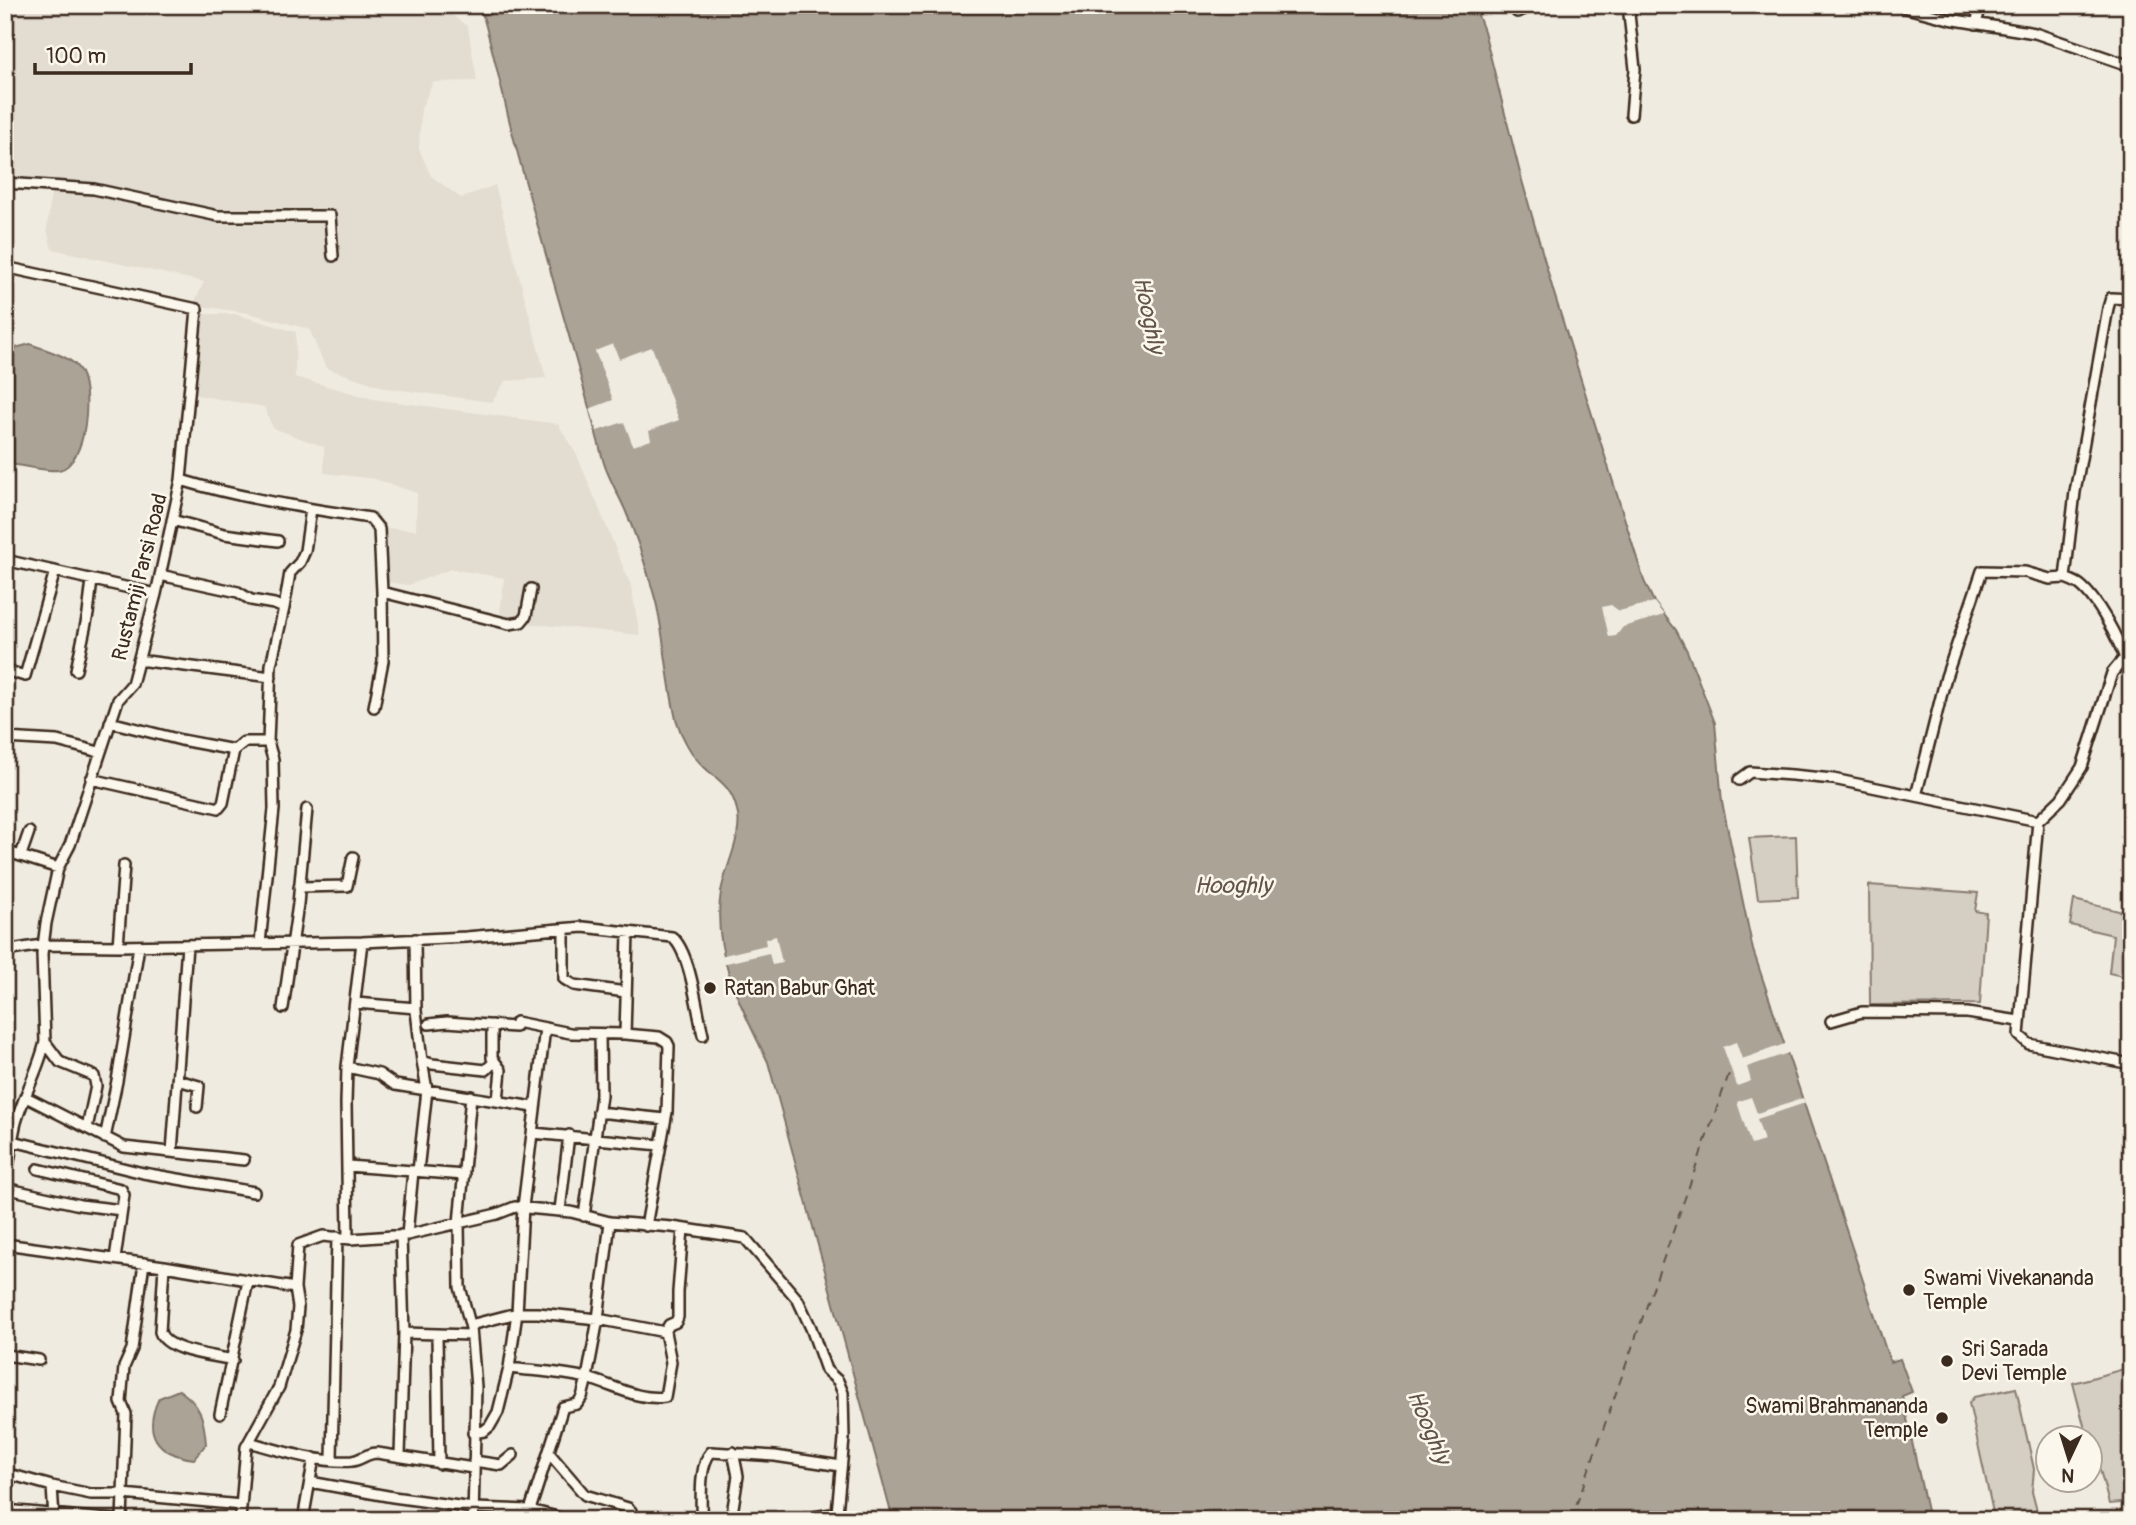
<svg xmlns="http://www.w3.org/2000/svg" width="2136" height="1525" font-family="Pangolin,sans-serif">
<style>
.built{fill:#e2dcd1}
.green{fill:#d5cec3;stroke:#887c70;stroke-width:2}
.water{fill:#aca397;stroke:#7f7367;stroke-width:2}
.pier{fill:#f0ebe0}
.lines{fill:none;stroke-linecap:round;stroke-linejoin:round}
.ferry{stroke:#635448;stroke-width:2;stroke-dasharray:9 7;stroke-linecap:butt}
.street-casing{stroke:#3b2a1e;stroke-width:14}
.street{stroke:#fbf7ec;stroke-width:9}
.poi-dot{fill:#3b2a1e;stroke:#fbf7ec;stroke-width:2.5}
.labels{text-anchor:middle;dominant-baseline:central;stroke-width:5;stroke-linejoin:round;paint-order:stroke}
.street-label{font-size:21px;fill:#3b2a1e;stroke:#fbf7ec}
.poi-label{font-size:21px;fill:#3b2a1e;stroke:#fbf7ec;text-anchor:start}
.water-label{font-size:23px;font-style:italic;fill:#635448;stroke:#fbf7ec}
</style>
<rect width="100%" height="100%" fill="#f0ebe0"/>
<filter id="ink" filterUnits="userSpaceOnUse"><feTurbulence type="fractalNoise" baseFrequency=".0143" numOctaves="2"/><feDisplacementMap in="SourceGraphic" scale="14" xChannelSelector="R" yChannelSelector="G"/><feConvolveMatrix kernelMatrix="1 2 1 2 8 2 1 2 1" color-interpolation-filters="sRGB"/></filter>
<g filter="url(#ink)">
<path class="built" d="M5 5H446L448 12 468 27 477 81 433 82 421 109 419 149 431 176 461 198 495 185 546 378 505 381 492 402 386 388 326 368 309 329 248 313 193 305 204 282 52 249 47 229 52 183 5 178Z
M202 314H235L296 332 295 377 373 399 558 424 577 455 631 586 640 635 515 622 500 613 504 578 451 569 408 585 385 582V528L416 530 417 493 375 479 324 473V447L273 428 264 407 196 395Z"/>
<path class="green" d="M1796 836 1798 897 1758 899 1749 838Z
M1869 885 1978 893 1975 911 1986 913 1980 1004 1870 1005Z
M2074 900 2131 914V978L2109 973 2113 935 2070 925Z
M2131 1367V1502L2109 1504 2100 1470 2093 1462 2090 1438 2087 1437 2073 1383Z
M2016 1388 2034 1469 2032 1492 2037 1511 1994 1517 1969 1403 1974 1397Z"/>
<path class="water" d="M480 5H1474L1484 31 1521 177 1553 290 1644 581 1654 602 1676 630 1687 651 1715 723 1722 802 1753 950 1890 1362 1900 1359 1912 1392 1902 1396 1929 1520H893L768 1062C742 1009 711 953 721 892 725 866 744 835 737 810 731 786 720 782 704 767 691 755 681 736 676 719 667 681 665 640 656 602 648 573 638 540 626 512 619 495 608 478 603 460 577 359 546 259 519 158 505 107 495 56 480 5Z
M30 344C43 349 70 356 78 368 94 387 87 465 59 470 46 472 19 465 5 463V358L11 349Z
M179 1390C201 1405 204 1418 206 1444L194 1459C157 1454 142 1434 159 1398Z"/>
<path class="pier" d="M613 344 619 359 652 347 679 420 649 431 651 440 633 446 624 422 597 431 589 409 613 400 595 351Z
M1654 602 1664 615 1623 627 1616 636 1609 637 1602 607 1611 605 1619 611Z
M776 936 782 963 772 965 769 953 722 964 720 956 766 945 765 939Z
M1736 1042 1742 1059 1788 1043 1791 1052 1747 1067 1751 1081 1737 1086 1723 1047Z
M1751 1097 1757 1113 1803 1098 1805 1103 1757 1119 1764 1141 1751 1145 1737 1102Z"/>
<g class="lines">
<path class="ferry" d="M1571 1520 1731 1068"/>
<g class="street-casing">
<path id="street" d="M1628 5 1635 69 1631 115
M1895 5 1949 19 2035 33 2131 66
M1517 12 1536 5
M1976 24 1981 5
M5 183 94 189 218 216H330L333 256
M5 267 197 309 181 480 156 594 132 684 118 700 70 845 58 868 46 923 42 954 45 1042C39 1068 26 1091 18 1116 11 1135 12 1157 5 1177
M181 480C243 499 307 508 370 518L379 529 382 592 383 661 374 707
M172 520 224 534 278 541
M5 560 156 594
M160 575 238 592 251 600 274 604 284 608 271 665 268 742 273 759 274 809 260 943
M2065 578C2070 580 2076 582 2080 585 2098 599 2119 641 2126 661
M382 592 509 624 521 622 526 616 531 589
M284 608 290 573 300 562 305 551 311 509
M138 660 271 677
M5 670 25 676 55 571
M76 670 88 614 92 580
M110 722 181 740 234 750
M5 738 57 741 99 752
M91 779 219 808 223 803 234 750 244 742H268
M1739 780 1750 772 1792 775 1833 779 1916 796 1946 677 1982 571 2025 572 2050 579 2065 578 2075 492 2108 308 2111 298 2131 299
M1916 796 2038 821 2019 1035 2029 1044 2131 1064
M2038 821 2061 799 2082 767 2112 673 2122 661 2131 662
M5 851 58 868
M21 855 29 832
M299 887 347 886 353 857
M564 929V979L574 985 626 992
M628 933 625 1034 659 1037 667 1042 669 1046 667 1112 646 1226
M415 939 416 1011 422 1061 432 1064 486 1070 494 1062
M118 946 124 865
M5 951 42 945 118 946 362 942 466 937 583 927 672 937C690 951 697 1010 703 1035
M356 1003 416 1008
M283 1008 298 904 307 809
M1831 1021 1862 1012 1967 1013 2019 1021
M516 1022 570 1033 625 1034
M429 1024 447 1022 515 1027
M492 1025V1058L501 1070 498 1100
M45 1042 60 1062 94 1076 96 1086 87 1128
M347 1067 379 1074 395 1085 534 1107
M178 1080 199 1086 197 1107
M471 1096 459 1223 460 1287 471 1328 476 1387 473 1520
M26 1097 124 1147 244 1160
M598 1112 665 1119
M533 1133 660 1145
M105 1138 117 1081 139 946
M13 1141 143 1173 254 1192
M172 1152 187 945
M348 1166 464 1175
M38 1169 121 1189 124 1195 115 1259
M418 1171 427 1090 422 1061
M5 1188 80 1205 122 1210
M560 1210 569 1135
M584 1216 601 1095 600 1035
M407 1235 413 1171
M348 1238 346 1103 347 1067 362 942
M5 1244 164 1266 295 1288 298 1245 323 1236 351 1239 407 1235 497 1214 515 1207 571 1212 610 1222 672 1227 745 1238 798 1300 811 1328 826 1370 838 1381 843 1393 844 1439 837 1513
M164 1266 160 1332C167 1352 213 1355 233 1360
M471 1328 474 1324 517 1313H538L598 1319 665 1332
M404 1333 471 1335
M437 1335 439 1464
M5 1355 39 1360
M509 1368C534 1371 561 1372 586 1378 612 1384 637 1401 665 1397L671 1362 665 1332 669 1325 676 1322 678 1317V1292L683 1229
M220 1414 248 1281
M473 1433 484 1431 490 1426 498 1412 509 1368 517 1313 523 1207 545 1028
M249 1442C281 1451 318 1463 352 1461 362 1460 366 1453 377 1453L473 1468
M549 1453 585 1495 628 1508 631 1511 633 1520
M400 1455 404 1333 401 1235
M332 1459 337 1237
M474 1461 501 1465 513 1455
M5 1473 52 1486 91 1494H123L241 1505
M310 1482 393 1497 473 1508 530 1510 569 1520
M52 1486 54 1518
M5 1510 118 1520
M530 1510 563 1407 577 1404 582 1397 587 1378 598 1319 610 1222
M122 1520 126 1414 121 1402 124 1367 132 1349 144 1263
M240 1520 246 1447 279 1387 296 1330 298 1307 295 1288
M303 1520 314 1458
M701 1520C702 1500 698 1467 711 1452L775 1456 841 1466
M731 1520 738 1476 733 1452
M797 1520 837 1513 840 1520"/>
</g>
<use href="#street" class="street"/>
</g>
</g>
<g class="poi-dot">
<circle cx="710" cy="988" r="7"/>
<circle cx="1909" cy="1290" r="7"/>
<circle cx="1947" cy="1361" r="7"/>
<circle cx="1942" cy="1418" r="7"/>
</g>
<g class="labels">
<g class="street-label">
<text transform="translate(140 577) rotate(-76)">Rustamji Parsi Road</text>
</g>
<g class="poi-label">
<text x="724" y="988">Ratan Babur Ghat</text>
<text x="1923" y="1278">Swami Vivekananda<tspan x="1923" dy="24">Temple</tspan></text>
<text x="1961" y="1349">Sri Sarada<tspan x="1961" dy="24">Devi Temple</tspan></text>
<text x="1928" y="1406" text-anchor="end">Swami Brahmananda<tspan x="1928" dy="24">Temple</tspan></text>
</g>
<g class="water-label">
<text transform="translate(1149 315) rotate(78)">Hooghly</text>
<text x="1233" y="885">Hooghly</text>
<text transform="translate(1429 1427) rotate(67)">Hooghly</text>
</g>
</g>
<rect width="2136" height="1525" fill="none" stroke="#fbf7ec" stroke-width="28"/>
<rect x="14" y="14" width="2108" height="1497" fill="none" stroke="#3b2a1e" stroke-width="2.5" filter="url(#ink)"/>
<g transform="translate(2069 1459) rotate(184)"><circle r="33" fill="#fbf7ec" stroke="#aea59a" stroke-width="2"/>
<path d="M0-5L12 26L0 18L-12 26Z" fill="#3b2a1e"/>
<text y="-10" font-size="19" font-weight="bold" text-anchor="middle" fill="#3b2a1e">N</text>
</g>
<path d="M35 63v10h156v-10" fill="none" stroke="#3b2a1e" stroke-width="3.5"/>
<text x="46" y="63" font-size="21" fill="#3b2a1e" stroke="#fbf7ec" stroke-width="5" paint-order="stroke">100 m</text>
</svg>
